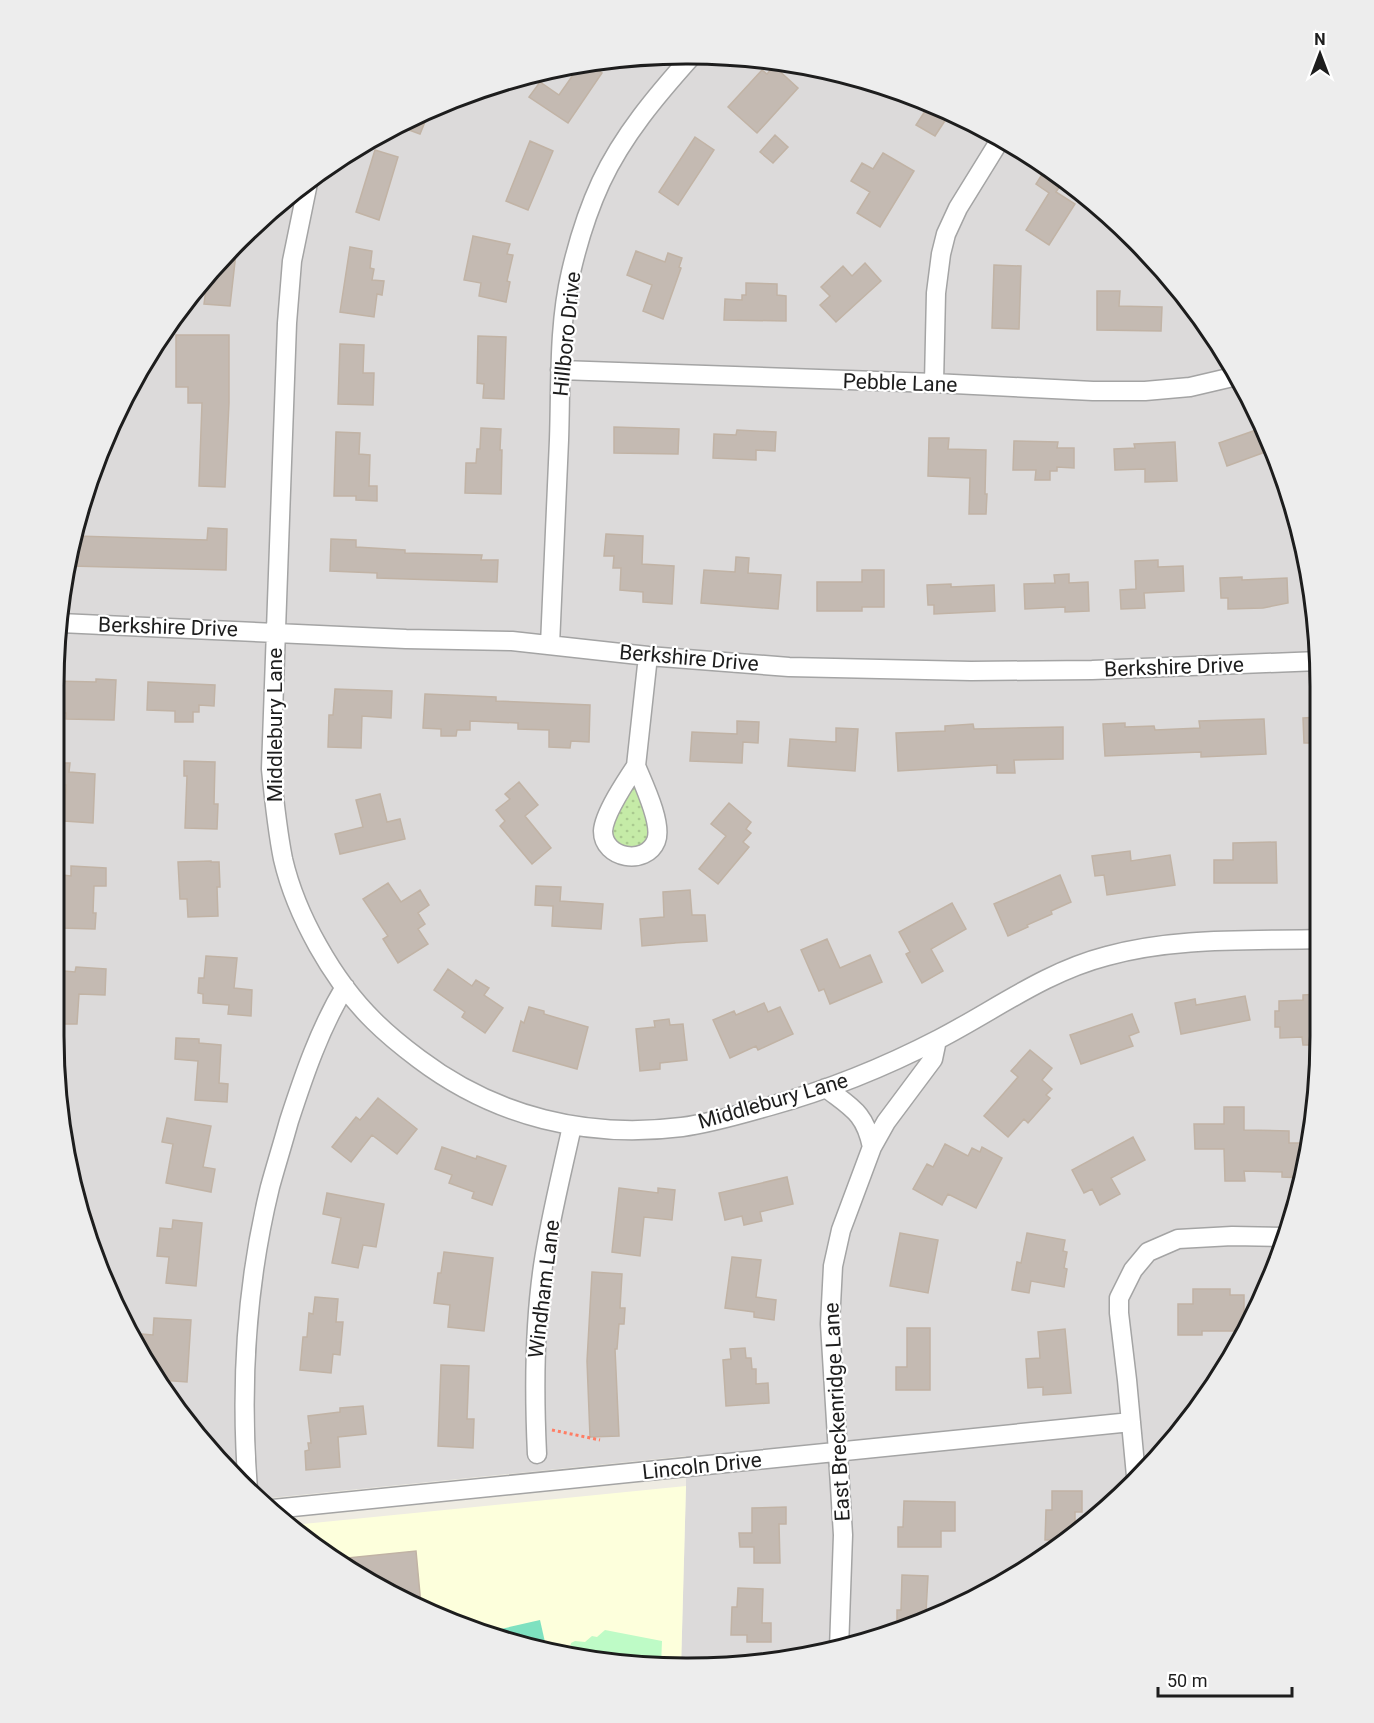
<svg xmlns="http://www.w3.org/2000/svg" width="1374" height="1723" font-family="Roboto,sans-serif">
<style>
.residential{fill:#dcdada}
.education{fill:#fdffdc}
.grass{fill:url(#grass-dots)}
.park{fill:#befbc6}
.pitch{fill:#7ee1c0}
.building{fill:#c4bab2;stroke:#c1b3a5;stroke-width:1.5}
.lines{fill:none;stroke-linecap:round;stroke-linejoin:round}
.minor-casing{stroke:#a4a4a4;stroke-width:21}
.path{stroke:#ff7d64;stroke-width:3;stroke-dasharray:3 3;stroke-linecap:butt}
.minor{stroke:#fff;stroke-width:18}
.labels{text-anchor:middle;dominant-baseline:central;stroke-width:4.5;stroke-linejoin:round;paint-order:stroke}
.street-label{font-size:21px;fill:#1d1d1d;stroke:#fff}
.rim{fill:none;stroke:#1d1d1d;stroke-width:3}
</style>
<defs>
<pattern id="grass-dots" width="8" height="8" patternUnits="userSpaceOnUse" patternTransform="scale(1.5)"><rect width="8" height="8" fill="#c5eba7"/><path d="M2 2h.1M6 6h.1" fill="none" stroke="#a9c98f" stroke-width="1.8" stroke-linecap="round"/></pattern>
</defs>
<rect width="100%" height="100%" fill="#efece3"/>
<path class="residential" d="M729 55 851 76 967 119 1073 185 1163 270 1235 371 1298 523 1319 645 1320 1036 1308 1159 1272 1278 1213 1388 1105 1512 1003 1584 850 1648 687 1669 681 1668 686 1486V1456L260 1499 239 1483 139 1352 75 1199 54 1036 55 646 88 483 139 370 211 270 270 211 371 139 484 87 605 59Z"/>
<path class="education" d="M686 1486 681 1668 523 1647 370 1584 293 1525Z"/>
<path class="grass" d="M632 785H636L650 834 644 846 630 851 613 841 612 826Z"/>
<path class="park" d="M605 1630 662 1641 661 1666 569 1653 571 1643 575 1641 585 1642 592 1636 597 1637Z"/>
<path class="pitch" d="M540 1620 547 1651 523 1647 493 1635 492 1631Z"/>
<path class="building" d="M588 63 602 73 568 123 529 97 540 82 559 95 580 65Z
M774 66 798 88 757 133 728 107 762 70 767 74Z
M929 105 950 113 935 136 916 125Z
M429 112 420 134 398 126 415 119Z
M775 135 788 147 773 163 760 152Z
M695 137 714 150 678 205 659 192Z
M530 141 553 151 528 210 506 201Z
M375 150 398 157 379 220 356 212Z
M883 153 914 171 880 227 857 213 870 192 851 181 862 163 873 169Z
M1046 168 1064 180 1056 192 1075 204 1049 245 1026 230 1049 193 1036 184Z
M473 236 510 244 507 254 513 255 507 281 510 282 506 302 479 296 481 283 464 280Z
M237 244 230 306 204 304 208 274Z
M350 247 372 251 370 268 374 269 372 280 384 281 382 295 377 294 374 317 340 312Z
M636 251 665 262 668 253 682 258 679 267 681 268 663 319 643 311 652 285 627 275Z
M865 263 881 281 836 322 820 305 830 296 821 287 843 266 852 276Z
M994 265 1021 266 1019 329 992 328Z
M746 283 777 284V295L786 296V321L724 320 725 299 742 300V295H746Z
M1097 291H1120L1119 306 1162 307 1161 331 1097 330Z
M176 335H229V403L225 487 199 486 202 403H188V387H176Z
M478 336 506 337 504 399 483 398 484 384 477 383Z
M340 344 364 345 363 373H374L373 405 338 404Z
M614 427 679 429 678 454 614 453Z
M481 428 501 429 500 450H502L501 494 465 493 466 463H476L477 449H480Z
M1259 429 1268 451 1227 466 1219 443Z
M737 430 776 432 775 451 756 450V460L713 458 714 434 736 435Z
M336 432 360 433 359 454 370 455 369 486H377V501L356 500V496H334Z
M929 438H949L948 449 986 450 985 494H987L986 514H969L970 478 928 476Z
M1014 441 1058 442 1057 448H1074V468L1057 467V471H1050V480H1035L1036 470H1013Z
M1175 442 1177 481 1145 482V469L1115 470 1114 449 1135 448 1134 444Z
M208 528 227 529 226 570 71 566 77 536 207 540Z
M606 534 643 536 642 564 674 566 672 604 643 602V592L620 590 621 568H613L614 556H604Z
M331 539 356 540V547L405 550V553L482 555 481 560H498L497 582 377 578V573L330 571Z
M736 557 749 558 748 573 781 575 778 609 701 603 704 570 735 572Z
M1158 560V567L1183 566 1184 591 1144 593 1145 608 1121 609 1120 590 1136 589 1135 561Z
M862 570H884V607H862V611H817V582H862Z
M1069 574V583L1088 582 1089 611 1065 612V607L1025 609 1024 584 1055 583 1054 575Z
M1242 577V580L1287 578 1288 603 1263 608 1228 609V598H1221L1220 578Z
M951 584V587L994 585 995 611 934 614V605H928L927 585Z
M96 679 116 680 114 720 66 719V713H55V681L96 682Z
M148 682 215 685 214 706 199 705V712H193V722H175V711L147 710Z
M335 689 392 691 391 718 362 716 361 748 328 747 329 715H333Z
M425 694 496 697V701L590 705 589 742 571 741 570 748 549 747V730L518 729V723L470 721V730H457L456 736H441V729L423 728Z
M1319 717V743H1304L1303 718Z
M1264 719 1266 754 1201 757V752L1105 756 1103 724 1125 723V727L1154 726 1155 730 1200 728 1199 721Z
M737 721 759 722 758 743 743 742 742 763 690 761 692 732 737 734Z
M973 724 974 729 1063 727V759L1014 760 1015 773H997V765L898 771 896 733 945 731V726Z
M836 728 858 729 855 771 788 766 790 739 836 742Z
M184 761 215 762 214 804H218L217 829 185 828 187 776H184Z
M55 763H70L69 772 95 774 93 823 64 821 66 785H55Z
M519 782 538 805 525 816 551 848 532 864 500 826 505 821 496 810 510 799 505 794Z
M380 794 387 822 400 819 405 839 340 854 335 834 363 827 356 800Z
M729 803 751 822 746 829 751 833 743 842 749 847 718 884 699 869 726 836 711 824Z
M1276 842 1277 883H1214V860H1233V843Z
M1130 851 1131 861 1170 855 1175 885 1107 895 1104 875 1095 876 1092 856Z
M211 861V862H219L220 887H217L218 916 188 917 187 899H180L178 862Z
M71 866 106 868V886H94L93 913H96L95 929 61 928 63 875 71 876Z
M1060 875 1071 902 1051 911 1052 914 1027 925 1028 927 1008 936 994 904Z
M388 883 401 902 420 890 429 905 418 913 425 924 418 929 428 944 398 963 383 939 388 936 363 899Z
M536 886 561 887 560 901 603 904 601 929 552 926 553 906 535 905Z
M690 890 692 915H705L707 941 675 943V942V943L642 946 640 919 664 917 663 892Z
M952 903 966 929 931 949 943 971 922 983 906 954 910 952 899 932Z
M827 939 840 968 870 955 882 982 830 1004 824 989 819 991 801 950Z
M206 956 237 958 234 988 252 990 251 1016 228 1014 229 1005 203 1003V994L198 993 199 978H204Z
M76 967 106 969 105 995 79 994 77 1024H54V970L75 972Z
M448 969 472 986 476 980 489 988 484 995 503 1008 485 1033 462 1017 465 1012 434 990Z
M1320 994 1319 1045H1303L1302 1037 1280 1038V1027H1275V1011H1279V1001L1303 1000V995Z
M1245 996 1250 1020 1181 1034 1175 1003 1195 999 1196 1005Z
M764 1003 768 1012 780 1007 793 1034 758 1050 756 1046 730 1058 713 1020 734 1011 736 1015Z
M529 1007 544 1011V1014L588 1027 577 1069 513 1051 521 1021 524 1023Z
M1132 1014 1139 1032 1129 1036 1133 1046 1081 1064 1070 1035Z
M669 1019 670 1025 683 1024 687 1060 660 1063V1069L640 1071 636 1029 655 1027 654 1021Z
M176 1038 199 1039V1043L221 1045 219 1083 228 1084 227 1102 195 1100 198 1061 175 1059Z
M1030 1050 1052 1068 1042 1080 1052 1089 1046 1095 1050 1098 1028 1123 1024 1119 1008 1137 984 1116 1018 1077 1011 1071Z
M378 1098 417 1129 397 1154 372 1135 351 1162 332 1147 356 1117 360 1120Z
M1224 1107H1244V1130L1289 1131V1143H1304L1302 1178 1282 1177V1172L1244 1171 1245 1181H1225L1224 1149H1195L1194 1124H1224Z
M167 1118 211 1126 203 1167 215 1169 211 1192 166 1183 173 1144 162 1142Z
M1133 1137 1145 1160 1111 1178 1120 1194 1100 1205 1092 1189 1084 1193 1072 1170Z
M945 1144 968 1156 972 1148 980 1152 982 1147 1002 1158 976 1208 948 1194 942 1205 913 1189 927 1164 933 1167Z
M442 1147 476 1159 477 1156 506 1166 492 1205 472 1198 474 1192 449 1183 452 1175 435 1169Z
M787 1177 793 1204 760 1212 762 1221 744 1225 742 1216 725 1220 719 1193Z
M619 1188 658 1193V1188L675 1190 672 1220 644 1217 640 1256 612 1252Z
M327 1193 384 1204 376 1247 363 1245 358 1268 332 1263 341 1218 323 1214Z
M173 1220 202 1223 196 1286 166 1283 169 1257 157 1256 160 1228 172 1229Z
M900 1233 938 1240 928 1293 890 1286Z
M1027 1233 1065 1240 1063 1251 1067 1252 1064 1268 1067 1269 1064 1287 1031 1281 1029 1293 1012 1290 1017 1262 1021 1263Z
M444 1252 493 1258 484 1331 448 1327 450 1305 434 1303 438 1273H441Z
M732 1257 761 1260 756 1297 776 1300 774 1320 754 1317V1312L725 1308Z
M592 1272 622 1274 620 1308H625L624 1324H619L617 1349H615L619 1436 590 1437 587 1361Z
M1193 1289H1230V1295H1244V1331H1202V1335H1178V1304H1193Z
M315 1297 338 1299 336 1322H343L340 1355 333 1354 331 1373 300 1370 303 1337H307L309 1313 313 1314Z
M154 1318 191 1320 187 1382 160 1380 140 1355 142 1334 153 1335Z
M907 1328H930V1390H896V1367H907Z
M1065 1329 1071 1393 1043 1395V1387L1028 1388 1026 1359 1040 1358 1038 1332Z
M745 1348 746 1358H751L752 1369H756V1384L768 1383 769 1403 726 1406 723 1360 731 1359 730 1349Z
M441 1365 469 1366 467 1419H474L473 1448 438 1446Z
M363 1406 366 1434 338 1437 340 1467 306 1470 305 1451 309 1450 308 1443H311L308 1416 340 1412V1408Z
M1052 1491H1082V1512H1075V1533L1065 1540H1045L1046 1510H1052Z
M904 1501 955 1502V1531H941V1547H898V1527H903Z
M786 1507V1524H779L780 1563H754V1547H740L739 1533H752V1508Z
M416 1551 421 1605 370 1584 337 1559Z
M902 1575 928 1576 926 1612H922L933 1613 897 1628V1610H901Z
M738 1588 763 1589 762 1623H771V1642H747V1635H731L732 1607H737Z"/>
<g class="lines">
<g class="minor-casing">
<path id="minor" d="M308 183 292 261 287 323 271 769C274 799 277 829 283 859 296 915 333 981 374 1021 388 1035 403 1047 419 1059 496 1117 587 1139 682 1127 712 1123 741 1114 770 1106 828 1090 885 1067 939 1039 995 1010 1045 972 1107 956 1175 937 1249 941 1320 939
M560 370 934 383 1093 391H1145L1190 387 1237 376
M934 383 936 293 941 254 946 234 958 208 1000 140
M60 623 406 639 512 641 648 656 789 667 971 671 1092 670 1319 661
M550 645C553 577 556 509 559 440 561 385 558 327 571 272 578 242 588 210 601 182 623 135 657 95 691 57
M636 766C643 783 663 824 656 841 646 866 603 859 603 831 604 814 626 781 636 766L648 656
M826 1088C852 1108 865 1113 872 1147
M537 1454C534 1391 534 1328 543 1266 550 1219 562 1172 572 1126
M1136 1476 1127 1380 1119 1313V1298L1133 1270 1148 1252 1178 1239 1232 1236 1284 1237
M248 1490C240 1389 246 1285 270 1187 276 1165 283 1143 289 1121 304 1075 320 1028 345 987
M273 1509 1131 1422
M839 1649 843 1535 830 1324 833 1266 841 1230 872 1147 886 1122 933 1059 937 1040"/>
</g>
<path class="path" d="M552 1430 600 1440"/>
<use href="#minor" class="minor"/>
</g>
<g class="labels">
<g class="street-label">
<text transform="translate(567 334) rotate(-84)">Hillboro Drive</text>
<text transform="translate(900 383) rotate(2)">Pebble Lane</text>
<text transform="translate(168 627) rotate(2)">Berkshire Drive</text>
<text transform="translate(689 658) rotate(5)">Berkshire Drive</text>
<text transform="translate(1174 667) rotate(-2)">Berkshire Drive</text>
<text transform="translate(275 725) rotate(-90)">Middlebury Lane</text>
<text transform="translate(773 1101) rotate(-16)">Middlebury Lane</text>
<text transform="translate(544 1289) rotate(-83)">Windham Lane</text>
<text transform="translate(837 1412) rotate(-93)">East Breckenridge Lane</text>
<text transform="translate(702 1466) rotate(-6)">Lincoln Drive</text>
</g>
</g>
<path d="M0 0H1374V1723H0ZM686 64H688A622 622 0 0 1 1310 686V1036A622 622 0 0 1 688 1658H686A622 622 0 0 1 64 1036V686A622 622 0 0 1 686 64Z" fill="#ededed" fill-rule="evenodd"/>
<path class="rim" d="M686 64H688A622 622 0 0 1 1310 686V1036A622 622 0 0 1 688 1658H686A622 622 0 0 1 64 1036V686A622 622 0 0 1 686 64Z"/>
<g transform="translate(1320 54)" stroke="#ffffff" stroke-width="4.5" paint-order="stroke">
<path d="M0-4.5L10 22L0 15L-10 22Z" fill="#1d1d1d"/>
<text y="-9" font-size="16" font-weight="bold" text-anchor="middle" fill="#1d1d1d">N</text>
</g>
<path d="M1158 1687v9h134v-9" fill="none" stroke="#1d1d1d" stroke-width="3"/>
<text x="1167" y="1687" font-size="18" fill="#1d1d1d" stroke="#ffffff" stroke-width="4.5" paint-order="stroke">50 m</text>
</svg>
